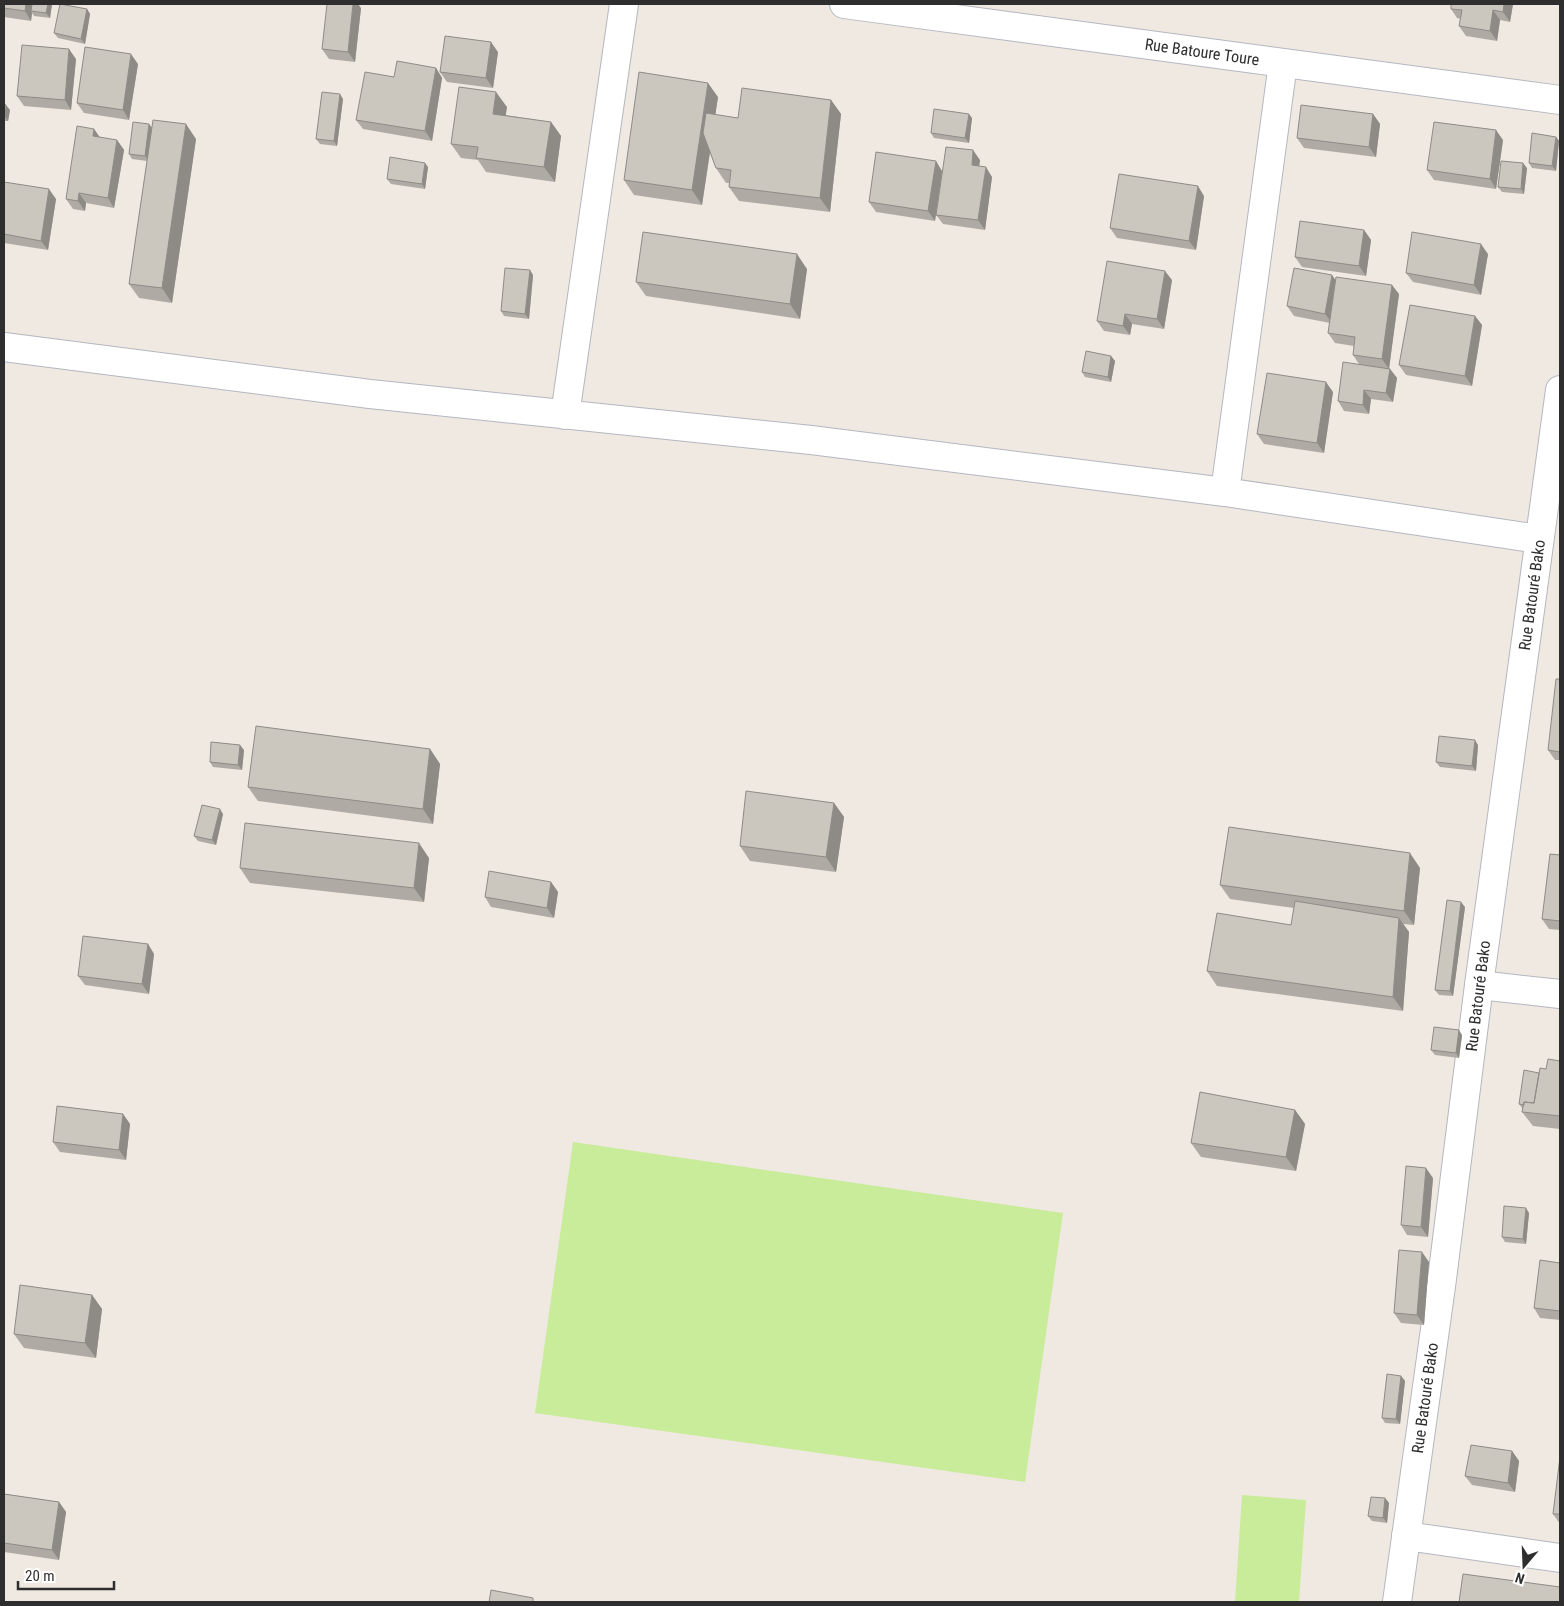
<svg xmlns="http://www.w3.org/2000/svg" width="1564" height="1606" font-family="'Roboto Condensed',sans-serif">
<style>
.pitch{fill:#c9ec9a}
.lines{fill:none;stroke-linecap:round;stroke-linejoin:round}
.minor-casing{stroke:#b4b7c1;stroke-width:30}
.secondary-casing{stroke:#b4b7c1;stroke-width:30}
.minor{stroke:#fff;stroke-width:28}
.secondary{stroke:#fff;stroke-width:28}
.wall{fill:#afaba4}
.shaded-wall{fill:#8e8b86}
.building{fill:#cbc7bf;stroke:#8e8b86}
.labels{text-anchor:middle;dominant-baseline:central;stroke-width:4;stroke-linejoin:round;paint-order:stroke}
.street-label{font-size:16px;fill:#2e2e2e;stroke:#fff}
</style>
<rect width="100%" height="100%" fill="#efe9e1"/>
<path class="pitch" d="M573 1142 1063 1213 1025 1482 535 1413Z
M1242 1495 1306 1500 1299 1602H1235Z"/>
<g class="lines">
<g class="minor-casing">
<path id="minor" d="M844 4 1560 100
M4 347 370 394 811 440 1225 492 1539 539
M565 415 624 4
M1225 492 1283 63
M1479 985 1560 994
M1406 1536 1560 1558"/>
</g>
<g class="secondary-casing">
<path id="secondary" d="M1397 1602 1442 1279 1479 985 1560 390"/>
</g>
<use href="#minor" class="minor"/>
<use href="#secondary" class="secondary"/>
</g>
<path class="wall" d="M4 4H52L50 18 34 16 32 13 31 21 4 17Z
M1451 4H1513L1510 22 1500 20 1497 41 1466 36 1459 26 1461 19 1457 18 1451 9Z
M361 8 355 62 329 59 322 49Z
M87 9 90 14 85 44 58 38 54 33Z
M498 52 493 88 447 82 440 72Z
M76 59 71 110 24 106 17 96Z
M138 64 129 120 84 113 77 103Z
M436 68 442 78 432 141 363 129 356 120 394 77Z
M718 97 715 115 738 118 831 100 841 114 830 212 739 201 729 187 730 183H726L716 168 710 153 702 205 634 195 624 180Z
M343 99 337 146 320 144 316 139Z
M4 104 10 110 8 121H4Z
M507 107 505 115 551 122 561 136 555 182 486 172 478 160 461 158 451 144Z
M1373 114 1380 124 1376 157 1304 148 1297 138Z
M972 118 969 143 934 138 931 133Z
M152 128 196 139 172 303 139 298 129 284 147 161 132 159 129 154Z
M94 129 100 138 117 140 124 150 114 208 86 203 85 211 73 209 66 199Z
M1556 137 1559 141 1556 171 1532 168 1529 163Z
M1503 140 1496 189 1434 180 1427 170Z
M980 160 979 166 992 177 985 230 943 224 936 215 940 184 935 221 876 212 869 202 942 171Z
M428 167 425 189 391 184 387 179Z
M1527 168 1524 194 1502 192 1498 187Z
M4 182 56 199 48 250 4 243Z
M1204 196 1196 250 1117 238 1110 228Z
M1364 230 1371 240 1366 276 1302 267 1295 257Z
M1488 254 1481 295 1413 282 1406 273Z
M807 269 800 319 646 296 636 282Z
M533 275 529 319 504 316 501 311Z
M1172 280 1164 329 1132 324 1130 335 1104 331 1097 321Z
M1336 280 1399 294 1389 368 1390 369 1397 378 1393 402 1371 399 1369 414 1344 411 1338 401 1359 364 1353 355 1354 346 1335 343 1328 333 1330 323 1294 316 1287 306Z
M1475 316 1482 325 1472 386 1406 375 1399 365Z
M1111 356 1115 361 1111 382 1085 377 1082 372Z
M1333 392 1324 453 1264 444 1257 434Z
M1560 679V760H1555L1548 750Z
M1478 745 1476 771 1440 767 1436 762Z
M430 749 440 764 433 824 258 801 248 787Z
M244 750 242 770 213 767 210 762Z
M834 803 844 817 836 872 750 861 740 846Z
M223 814 216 845 198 841 194 836Z
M1560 855V930L1549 929 1542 919Z
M429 858 424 902 250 883 240 868Z
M1420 868 1414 925 1403 924 1409 932 1403 1011 1217 986 1207 971 1291 925 1294 908 1230 899 1220 885Z
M551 882 558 892 554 918 491 907 485 897Z
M1465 907 1453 996 1439 995 1435 990Z
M148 944 154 954 149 994 85 985 78 976Z
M1462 1035 1459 1058 1435 1055 1431 1050Z
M1560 1061V1129L1533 1126 1522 1112 1523 1109 1519 1104 1539 1073Z
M1295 1110 1305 1124 1296 1171 1201 1157 1191 1143Z
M123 1114 130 1124 126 1160 60 1152 53 1142Z
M1433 1178 1428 1237 1407 1235 1401 1225Z
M1529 1213 1526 1244 1505 1242 1502 1237Z
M1429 1262 1424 1325 1401 1323 1394 1313Z
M1560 1263V1320L1540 1318 1534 1308Z
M92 1295 102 1309 96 1358 24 1348 14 1334Z
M1401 1376 1405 1381 1400 1424 1385 1423 1382 1418Z
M1512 1451 1519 1461 1515 1492 1472 1485 1465 1476Z
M1560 1457V1524L1553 1514Z
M4 1494 59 1502 66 1512 59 1560 4 1552Z
M1385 1498 1389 1503 1387 1523 1372 1521 1368 1516Z"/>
<path class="shaded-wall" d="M26 4H34L31 11 32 13 31 21 25 11Z
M48 4H52L50 18 46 13Z
M353 4H358L361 8 355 62 348 52Z
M1504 4H1513L1510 22 1503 12Z
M87 9 90 14 85 44 81 39Z
M1493 10 1500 20 1497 41 1490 31Z
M491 42 498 52 493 88 486 78Z
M69 49 76 59 71 110 65 100Z
M131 54 138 64 129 120 123 110Z
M436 68 442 78 432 141 425 131Z
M708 83 718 97 702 205 692 190Z
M496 92 507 107 504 128 493 114Z
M340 94 343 99 337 146 334 141Z
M831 100 841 114 830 212 820 198Z
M6 105 10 110 8 121 5 117Z
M969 114 972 118 969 143 965 138Z
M1373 114 1380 124 1376 157 1369 147Z
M551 122 561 136 555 182 544 167Z
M149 124 153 129 149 161 145 156Z
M186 124 196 139 172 303 162 288Z
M94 129 101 139 93 136Z
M1496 130 1503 140 1496 189 1490 179Z
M1556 137 1559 141 1556 171 1552 166Z
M117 140 124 150 114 208 108 198Z
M973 150 980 160 978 175 972 165Z
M936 161 942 171 935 221 928 211Z
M425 163 428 167 425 189 422 184Z
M1523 163 1527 168 1524 194 1521 189Z
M986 167 992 177 985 230 978 220Z
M1198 186 1204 196 1196 250 1189 241Z
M49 189 56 199 48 250 41 241Z
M79 193 86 203 85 211 78 201Z
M1364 230 1371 240 1366 276 1359 266Z
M1481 244 1488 254 1481 295 1474 285Z
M797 254 807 269 800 319 790 304Z
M530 270 533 275 529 319 525 314Z
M1165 271 1172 280 1164 329 1157 319Z
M1332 275 1339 285 1332 323 1325 314Z
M1392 285 1399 294 1389 369 1382 359Z
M1125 314 1132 324 1130 335 1123 326Z
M1475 316 1482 325 1472 386 1465 376Z
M1111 356 1115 361 1111 382 1108 377Z
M1390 369 1397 378 1393 402 1386 393Z
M1326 382 1333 392 1324 453 1317 443Z
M1364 390 1371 399 1369 414 1363 405Z
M1475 740 1478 745 1476 771 1472 766Z
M240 745 244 750 242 770 238 765Z
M430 749 440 764 433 824 423 809Z
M834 803 844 817 836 872 826 857Z
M220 809 223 814 216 845 212 840Z
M419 843 429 858 424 902 414 888Z
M1410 853 1420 868 1414 925 1404 911Z
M551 882 558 892 554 918 547 908Z
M1461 902 1465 907 1453 996 1450 991Z
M1399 918 1409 932 1403 1011 1393 997Z
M148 944 154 954 149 994 142 984Z
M1459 1030 1462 1035 1459 1058 1456 1053Z
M1295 1110 1305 1124 1296 1171 1286 1157Z
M123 1114 130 1124 126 1160 119 1150Z
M1426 1168 1433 1178 1428 1237 1421 1227Z
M1526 1208 1529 1213 1526 1244 1523 1239Z
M1422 1252 1429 1262 1424 1325 1417 1315Z
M92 1295 102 1309 96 1358 85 1343Z
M1401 1376 1405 1381 1400 1424 1396 1419Z
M1512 1451 1519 1461 1515 1492 1508 1483Z
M1385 1498 1389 1503 1387 1523 1383 1518Z
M59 1502 66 1512 59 1560 52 1550Z"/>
<path class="building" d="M4 4H26L25 11 4 8Z
M32 4H48L46 13 31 11Z
M60 4 87 9 81 39 54 33Z
M327 4H353L348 52 322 49Z
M1451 4H1504L1503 12 1493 10 1490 31 1459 26 1462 10 1451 9Z
M445 36 491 42 486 78 440 72Z
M22 45 69 49 65 100 17 96Z
M85 47 131 54 123 110 77 103Z
M397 61 436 68 425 131 356 120 365 72 394 77Z
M639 72 708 83 692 190 624 180Z
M459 87 496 92 493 114 551 122 544 167 476 158 478 147 451 144Z
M742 88 831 100 820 198 729 187 731 170 716 168 703 133 706 113 738 118Z
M322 92 340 94 334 141 316 139Z
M4 104 6 105 5 117 4 116Z
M1301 105 1373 114 1369 147 1297 138Z
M934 109 969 114 965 138 931 133Z
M153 120 186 124 162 288 129 284Z
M133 122 149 124 145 156 129 154Z
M1434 122 1496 130 1490 179 1427 170Z
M77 126 94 129 93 136 117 140 108 198 79 193 78 201 66 199Z
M1532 133 1556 137 1552 166 1529 163Z
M946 147 973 150 972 165 986 167 978 220 936 215Z
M876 152 936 161 928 211 869 202Z
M390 157 425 163 422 184 387 179Z
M1501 161 1523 163 1521 189 1498 187Z
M1119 174 1198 186 1189 241 1110 228Z
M4 182 49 189 41 241 4 234Z
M1300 221 1364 230 1359 266 1295 257Z
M643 232 797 254 790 304 636 282Z
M1412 232 1481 244 1474 285 1406 273Z
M1107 261 1165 271 1157 319 1125 314 1123 326 1097 321Z
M505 268 530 270 525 314 501 311Z
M1294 268 1332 275 1325 314 1287 306Z
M1336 277 1392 285 1382 359 1353 355 1355 337 1328 333Z
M1410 305 1475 316 1465 376 1399 365Z
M1086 351 1111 356 1108 377 1082 372Z
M1343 362 1390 369 1386 393 1364 390 1363 405 1338 401Z
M1267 373 1326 382 1317 443 1257 434Z
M1556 679H1560V752L1548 750Z
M256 726 430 749 423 809 248 787Z
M1439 736 1475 740 1472 766 1436 762Z
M211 742 240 745 238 765 210 762Z
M746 791 834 803 826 857 740 846Z
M202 805 220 809 212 840 194 836Z
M245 823 419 843 414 888 240 868Z
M1229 827 1410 853 1404 911 1220 885Z
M1550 854 1560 855V921L1542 919Z
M489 871 551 882 547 908 485 897Z
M1447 900 1461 902 1450 991 1435 990Z
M1295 901 1399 918 1393 997 1207 971 1217 913 1291 925Z
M83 936 148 944 142 984 78 976Z
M1434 1027 1459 1030 1456 1053 1431 1050Z
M1548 1059 1560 1061V1116L1522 1112 1524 1102 1534 1103 1540 1068 1546 1069Z
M1524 1070 1539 1073 1534 1103 1524 1102V1105L1519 1104Z
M1200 1092 1295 1110 1286 1157 1191 1143Z
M57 1106 123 1114 119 1150 53 1142Z
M1406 1166 1426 1168 1421 1227 1401 1225Z
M1504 1206 1526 1208 1523 1239 1502 1237Z
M1399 1250 1422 1252 1417 1315 1394 1313Z
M1540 1260 1560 1263V1311L1534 1308Z
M20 1285 92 1295 85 1343 14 1334Z
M1387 1374 1401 1376 1396 1419 1382 1418Z
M1471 1445 1512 1451 1508 1483 1465 1476Z
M1560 1457V1514H1553Z
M4 1494 59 1502 52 1550 4 1543Z
M1371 1497 1385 1498 1383 1518 1368 1516Z
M1463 1574 1560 1587V1602H1459Z
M491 1590 533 1598V1602H489Z"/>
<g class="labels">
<g class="street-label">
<text transform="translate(1202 52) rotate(8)">Rue Batoure Toure</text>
<text transform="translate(1532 595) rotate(-82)">Rue Batouré Bako</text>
<text transform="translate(1478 996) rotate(-83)">Rue Batouré Bako</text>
<text transform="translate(1425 1398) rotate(-82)">Rue Batouré Bako</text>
</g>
</g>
<rect width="1564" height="1606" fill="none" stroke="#2e2e2e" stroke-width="10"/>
<g transform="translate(1524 1566) rotate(199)" stroke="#ffffff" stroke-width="4" paint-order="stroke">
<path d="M0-4L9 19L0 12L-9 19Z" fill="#2e2e2e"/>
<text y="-8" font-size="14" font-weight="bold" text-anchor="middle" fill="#2e2e2e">N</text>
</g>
<path d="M18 1581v8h96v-8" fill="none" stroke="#2e2e2e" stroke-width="2.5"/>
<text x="25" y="1581" font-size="15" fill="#2e2e2e" stroke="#ffffff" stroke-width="4" paint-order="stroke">20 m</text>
</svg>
